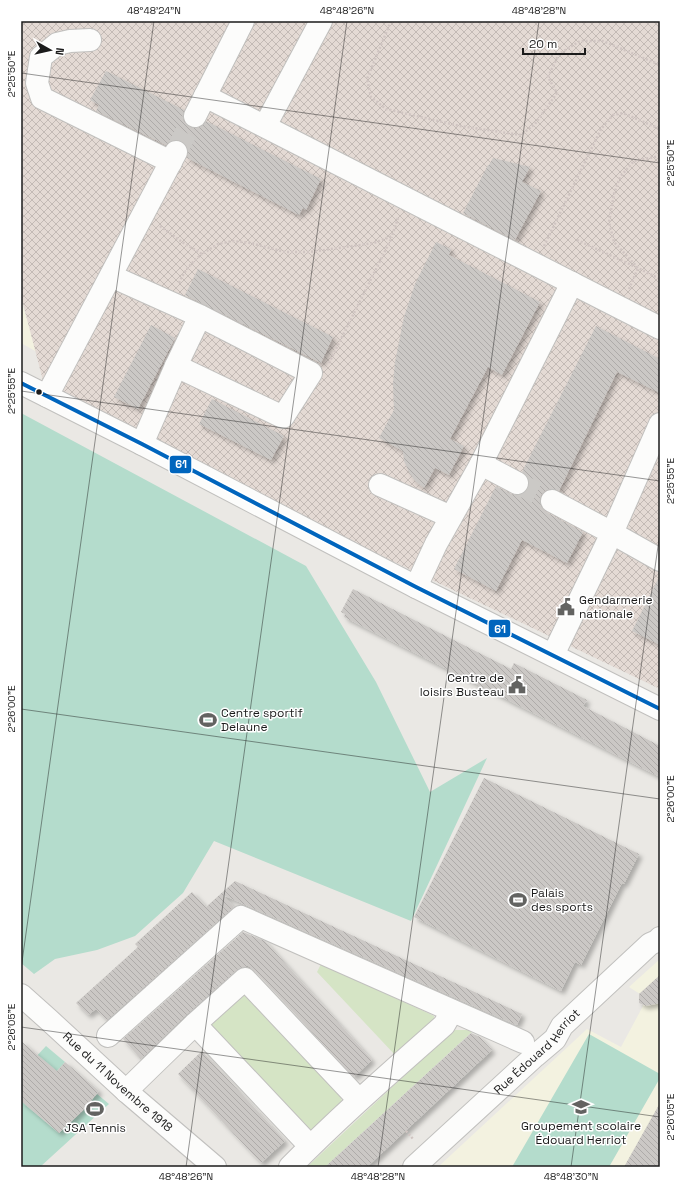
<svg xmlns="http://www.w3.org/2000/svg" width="681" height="1188" font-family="'Space Grotesk',sans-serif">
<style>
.education{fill:#f3f2e0}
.military{fill:url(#military-cross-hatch)}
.grass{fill:#d5e4c5}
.pitch{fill:#b4dccc}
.building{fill:url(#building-back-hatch);filter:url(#shadow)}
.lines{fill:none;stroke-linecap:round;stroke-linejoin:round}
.minor-tunnel{stroke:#cbc9c6;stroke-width:22;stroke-dasharray:22 11;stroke-linecap:butt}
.minor-casing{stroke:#c1c0be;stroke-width:24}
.path{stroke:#d0c5c2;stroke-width:2.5;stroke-dasharray:2 2;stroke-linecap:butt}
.minor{stroke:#fcfcfb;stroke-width:22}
.bus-1-casing{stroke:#fff;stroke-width:7}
.bus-1{stroke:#0065bd;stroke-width:4}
.ticks{fill:none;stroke:#1b1b1b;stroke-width:1;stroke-opacity:0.45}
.bus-dot{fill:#1b1b1b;stroke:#fff;stroke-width:1.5}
.labels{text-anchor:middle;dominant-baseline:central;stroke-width:3;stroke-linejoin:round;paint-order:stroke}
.poi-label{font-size:12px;fill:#1b1b1b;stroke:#fff;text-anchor:start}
.street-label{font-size:12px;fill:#1b1b1b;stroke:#fff}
.line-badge{stroke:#fff;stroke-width:1.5}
.badge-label{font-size:11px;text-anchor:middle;font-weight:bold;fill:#fff}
.neatline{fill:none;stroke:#1b1b1b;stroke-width:1.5}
.ticks-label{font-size:10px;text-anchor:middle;fill:#1b1b1b}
</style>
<defs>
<pattern id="military-cross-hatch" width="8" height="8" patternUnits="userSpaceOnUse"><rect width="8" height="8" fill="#e4dad4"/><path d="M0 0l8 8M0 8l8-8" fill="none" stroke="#c3bab5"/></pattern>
<pattern id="building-back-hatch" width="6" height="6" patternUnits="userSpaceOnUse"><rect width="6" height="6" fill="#cbc8c5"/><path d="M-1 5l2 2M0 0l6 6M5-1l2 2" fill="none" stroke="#aeaba9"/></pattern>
<filter id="shadow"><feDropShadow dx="3.5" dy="3.5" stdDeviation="2" flood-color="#0004"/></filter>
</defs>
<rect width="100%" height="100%" fill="#eae8e4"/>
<path class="education" d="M21 300 37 352 21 343Z
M660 959V1167H438L587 1029 621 1047 643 1006 640 994 629 987Z"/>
<path class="military" d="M21 21H660V689L47 396 21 296Z"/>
<path class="grass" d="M321 964 430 1014 434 1016 435 1022 396 1056 317 972Z
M244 993 341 1092 340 1096 342 1101 338 1107 308 1134 209 1027Z
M453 1030H474L325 1167H307Z"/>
<path class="pitch" d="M21 413 306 566 376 682 430 792 487 758 411 921 214 841 183 893 135 936 97 950 55 959 34 974 21 963Z
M589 1034 660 1074V1078L609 1167H512Z
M46 1046 65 1062 27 1106 59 1133 83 1111 97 1094 109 1104 40 1167H21V1073Z"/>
<path class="building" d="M106 71 184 110 183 116 184 122 190 127 196 128 201 127 206 121 321 179 306 210 303 208 299 215 187 158 188 152 187 146 181 141 175 140 170 141 166 145 96 111 99 105 90 100Z
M493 158 530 167 522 182 541 191 515 240 463 213 488 165H489Z
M436 242 451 249 449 255 540 302 502 375 488 367 450 439 464 446 449 475 435 468 424 488 415 481 409 472 404 461 403 451 379 438 394 410 393 384 395 362 404 317 415 284Z
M198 269 333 337 321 363 185 295Z
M151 325 175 338 138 409 114 397Z
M596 326 660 359V393L617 372 559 491 551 489 545 491 541 495 540 502 542 508 546 512 583 532 567 563 522 540 496 591 454 569 496 486 511 494 517 495 523 494 528 489 529 483 528 477 522 472Z
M212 399 284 436 271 460 199 424Z
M660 575V645L632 631Z
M353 589 511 669 514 663 587 700 583 706 660 746V777L344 617 345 614 341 612Z
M484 778 639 854 624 884 622 883 581 965 575 962 561 991 414 917Z
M235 881 522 1014 517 1025 223 895 234 907 107 1020 96 1009 88 1015 76 1003 138 947 135 944 192 892 206 907Z
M243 932 265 941 372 1060 354 1077 254 970 247 965 245 967 237 970 186 1015 141 1059 123 1039Z
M660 975V1003L646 1006 639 1003V994Z
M471 1033 480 1037 492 1050 367 1167H325Z
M21 1041 57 1071 65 1062 99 1091 84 1109 59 1133 21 1101Z
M202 1051 285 1141 261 1163 178 1074Z
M660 1103V1167H624Z"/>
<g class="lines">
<path class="minor-tunnel" d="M176 152 195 116
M517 483 552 501"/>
<g class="minor-casing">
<g id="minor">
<path d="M90 40 70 41 57 44 41 57 37 83 42 98 171 162"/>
<path d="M205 96 660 328"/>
<path d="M195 116 243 21"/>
<path d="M265 126 321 21"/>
<path d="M111 276 200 316 311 373 283 417 176 366 200 316"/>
<path d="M21 383 142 444 416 587 660 709"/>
<path d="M47 396 176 152"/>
<path d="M660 424 612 533 660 560"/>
<path d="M142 444 176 366"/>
<path d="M481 464 517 483"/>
<path d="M380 485 451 517"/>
<path d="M552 501 612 533 553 655"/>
<path d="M416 587 436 544 481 464 572 283"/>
<path id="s1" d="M21 995 49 1020 126 1091 215 1167"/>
<path d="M195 1024 310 1146"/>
<path d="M108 1036 241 917 523 1042"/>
<path d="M126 1091 195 1024 245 979 359 1100"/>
<path d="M290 1167C339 1117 392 1071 444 1025L452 1011"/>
<path id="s2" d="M414 1167 535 1056 555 1039 562 1026 650 944 657 941 660 938"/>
</g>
</g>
<path class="path" d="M391 21 367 79 371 97 386 109 460 126 521 135 535 124 557 93 548 77 559 54 580 41H603L660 65
M660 156 634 161 620 177 614 194 609 222 614 242 638 268 660 279
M160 226 182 242 202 254 218 244 233 241 250 243 285 252H310L374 243 392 236 398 218
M577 240 638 268 629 289
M544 246 601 129 613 115 623 113 660 129
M179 283C184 271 192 262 202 254
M329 363 392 237
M406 1131 414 1140"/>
<use href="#minor" class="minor"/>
<g class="bus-1-casing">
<path id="bus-1" d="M21 383 142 444 416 587 660 709"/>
</g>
<use href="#bus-1" class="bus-1"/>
</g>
<path class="ticks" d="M21 73 660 163M21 391 660 481M21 709 660 799M21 969 154 21M21 1027 660 1117M186 1167 347 21M378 1167 539 21M571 1167 660 532"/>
<defs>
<g id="civic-bare" transform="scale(1.38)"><path d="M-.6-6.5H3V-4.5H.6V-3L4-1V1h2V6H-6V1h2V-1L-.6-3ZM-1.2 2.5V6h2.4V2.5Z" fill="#636361" stroke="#fff" stroke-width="2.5" paint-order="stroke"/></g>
<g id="stadium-bare" transform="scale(1.38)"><path d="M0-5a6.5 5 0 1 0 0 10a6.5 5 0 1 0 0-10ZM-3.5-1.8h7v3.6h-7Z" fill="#636361" stroke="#fff" stroke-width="2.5" paint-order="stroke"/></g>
<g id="school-bare" transform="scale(1.38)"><path d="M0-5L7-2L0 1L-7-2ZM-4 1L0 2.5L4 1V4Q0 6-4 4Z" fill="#636361" stroke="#fff" stroke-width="2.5" paint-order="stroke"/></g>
</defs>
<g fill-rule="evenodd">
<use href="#civic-bare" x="566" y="607"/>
<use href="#civic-bare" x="517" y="685"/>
<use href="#stadium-bare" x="208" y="720"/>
<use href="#stadium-bare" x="518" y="900"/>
<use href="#school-bare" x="581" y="1107"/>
<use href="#stadium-bare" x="95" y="1109"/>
</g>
<circle class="bus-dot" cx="39" cy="392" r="3.5"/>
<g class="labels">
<g class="poi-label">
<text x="579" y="600">Gendarmerie<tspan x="579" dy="14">nationale</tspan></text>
<text x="504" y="678" text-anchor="end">Centre de<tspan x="504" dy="14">loisirs Busteau</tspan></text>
<text x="221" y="713">Centre sportif<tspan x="221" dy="14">Delaune</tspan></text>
<text x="531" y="893">Palais<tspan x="531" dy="14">des sports</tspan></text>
<text x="581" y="1126" text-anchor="middle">Groupement scolaire<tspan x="581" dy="14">Édouard Herriot</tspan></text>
<text x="95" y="1128" text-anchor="middle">JSA Tennis</text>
</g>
<g class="street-label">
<text stroke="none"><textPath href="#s2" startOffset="169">Rue Édouard Herriot</textPath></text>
<text stroke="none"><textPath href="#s1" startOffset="130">Rue du 11 Novembre 1918</textPath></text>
</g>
</g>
<g class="line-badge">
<rect x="169" y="455" width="23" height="19" rx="4" fill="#0065bd"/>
<rect x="488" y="619" width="23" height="19" rx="4" fill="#0065bd"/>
</g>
<g class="badge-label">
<text x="181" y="468">61</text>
<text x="500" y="633">61</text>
</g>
<rect width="681" height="1188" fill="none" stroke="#ffffff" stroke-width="44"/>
<g transform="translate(50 50) rotate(98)" stroke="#ffffff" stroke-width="3" paint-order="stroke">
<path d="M0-3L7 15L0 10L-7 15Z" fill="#1b1b1b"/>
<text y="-6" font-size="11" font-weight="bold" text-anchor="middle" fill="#1b1b1b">N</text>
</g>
<path d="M523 48v6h62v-6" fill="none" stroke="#1b1b1b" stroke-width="2"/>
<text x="529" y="48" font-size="12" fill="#1b1b1b" stroke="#ffffff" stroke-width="3" paint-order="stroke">20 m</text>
<rect x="22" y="22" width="637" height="1144" class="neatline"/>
<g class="ticks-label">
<text x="154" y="14">48°48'24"N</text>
<text x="347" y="14">48°48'26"N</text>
<text x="539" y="14">48°48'28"N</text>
<text transform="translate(11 74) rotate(-90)" y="4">2°25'50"E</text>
<text transform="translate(670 163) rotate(-90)" y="4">2°25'50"E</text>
<text transform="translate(11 391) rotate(-90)" y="4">2°25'55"E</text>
<text transform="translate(670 481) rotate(-90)" y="4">2°25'55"E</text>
<text transform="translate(11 709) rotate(-90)" y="4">2°26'00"E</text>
<text transform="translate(670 799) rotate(-90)" y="4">2°26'00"E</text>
<text transform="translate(11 1027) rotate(-90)" y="4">2°26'05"E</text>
<text transform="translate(670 1117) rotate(-90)" y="4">2°26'05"E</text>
<text x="186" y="1180">48°48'26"N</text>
<text x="378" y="1180">48°48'28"N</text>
<text x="571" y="1180">48°48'30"N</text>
</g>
</svg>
